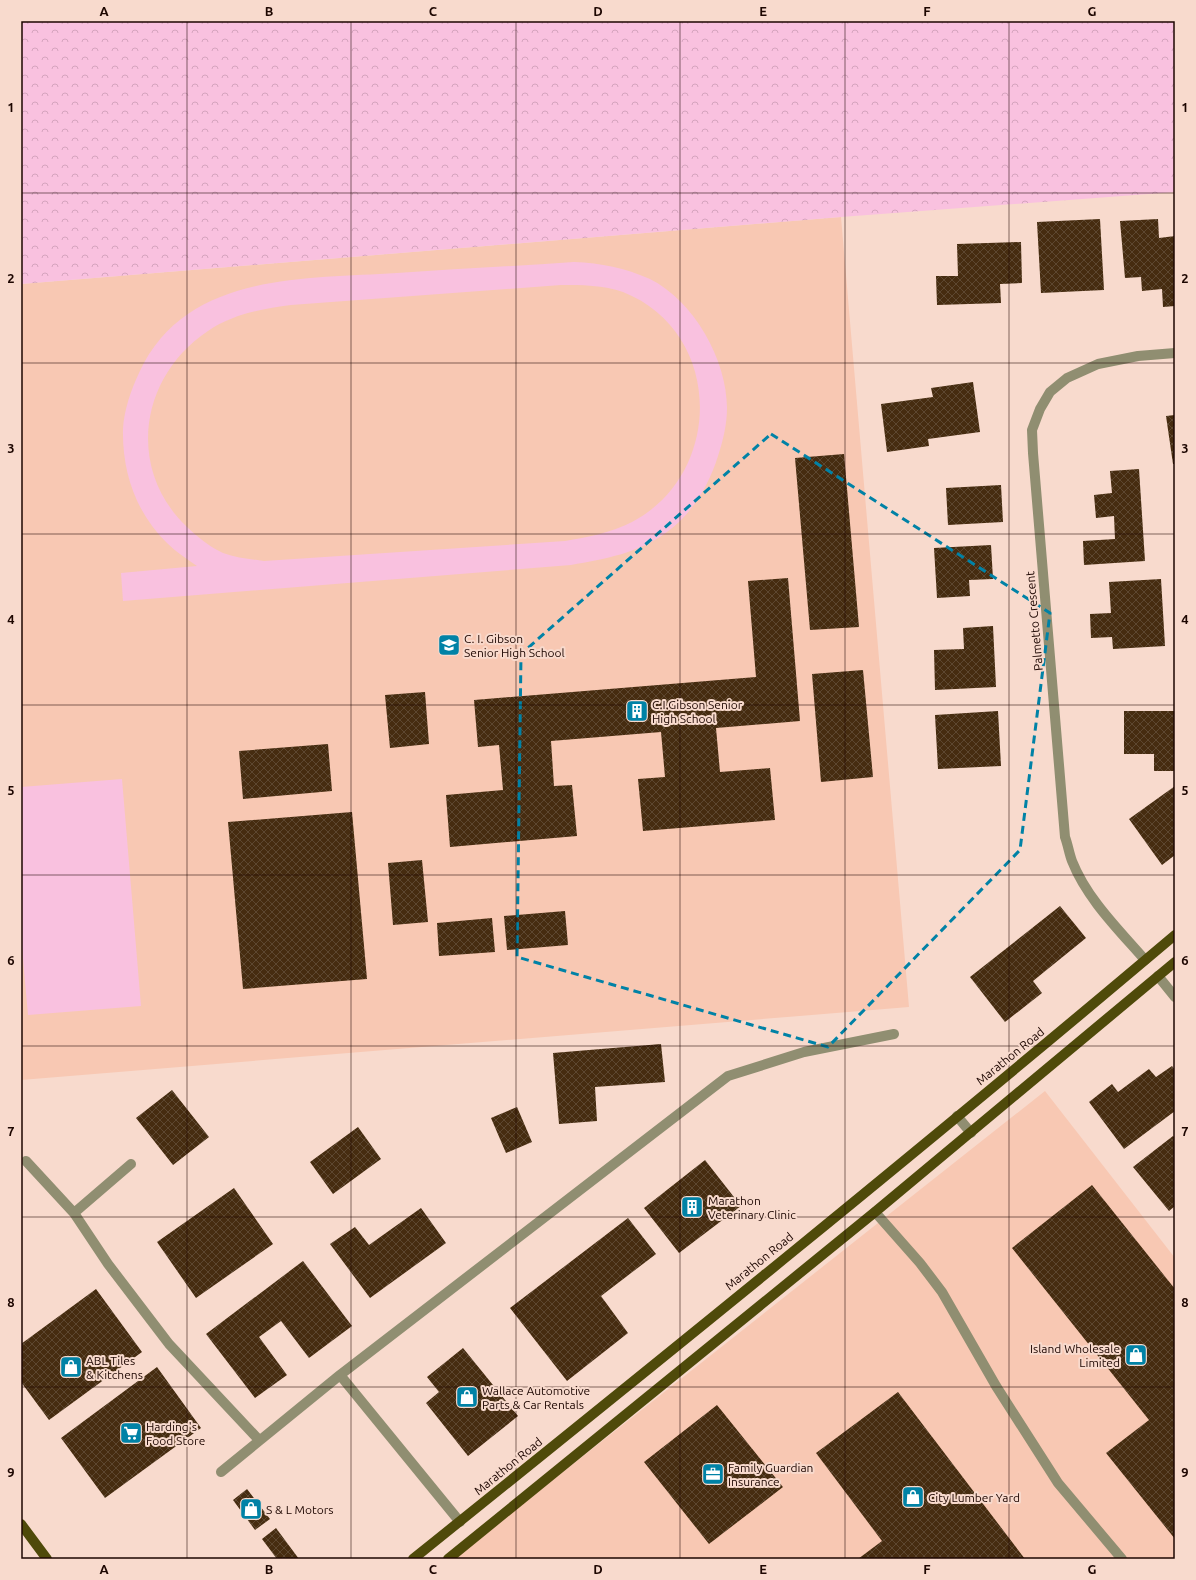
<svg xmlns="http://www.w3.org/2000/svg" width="1196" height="1580" font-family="Ubuntu,sans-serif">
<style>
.built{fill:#f8c8b3}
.forest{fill:url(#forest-crowns)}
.green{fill:#f9c1df;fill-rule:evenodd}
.building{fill:url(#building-cross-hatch)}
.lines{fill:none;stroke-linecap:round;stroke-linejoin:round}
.minor{stroke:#908e71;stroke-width:10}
.major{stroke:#4f4a0a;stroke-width:10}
.marked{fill:none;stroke:#0082a6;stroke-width:3;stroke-dasharray:8 5;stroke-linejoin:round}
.grid{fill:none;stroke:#1d0600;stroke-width:1;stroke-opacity:0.55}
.labels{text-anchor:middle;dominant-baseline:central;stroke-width:4;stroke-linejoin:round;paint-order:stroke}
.street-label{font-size:12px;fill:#1d0600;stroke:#f8dacd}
.poi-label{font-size:12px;fill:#1d0600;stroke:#f8dacd;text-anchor:start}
.neatline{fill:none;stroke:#1d0600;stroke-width:1.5}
.grid-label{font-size:13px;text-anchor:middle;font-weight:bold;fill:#1d0600}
</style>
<defs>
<pattern id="forest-crowns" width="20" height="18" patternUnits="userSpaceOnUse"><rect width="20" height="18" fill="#f9c1df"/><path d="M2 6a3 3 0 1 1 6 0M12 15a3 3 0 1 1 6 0" fill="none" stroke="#d5a4be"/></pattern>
<pattern id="building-cross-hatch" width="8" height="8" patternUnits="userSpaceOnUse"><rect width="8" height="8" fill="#462c10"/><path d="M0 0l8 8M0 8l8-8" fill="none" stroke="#5d4730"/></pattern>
</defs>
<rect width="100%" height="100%" fill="#f8dacd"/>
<path class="built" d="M841 217 909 1007 21 1080V284Z
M1045 1091 1175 1258V1559H453Z"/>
<path class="forest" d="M21 21H1175V192L841 217 21 284Z"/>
<path class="green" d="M574 262C601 263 625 268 650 279 694 301 727 360 727 408 727 424 723 441 718 456 709 485 692 514 667 532 639 553 605 559 571 565L123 601 121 573 197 566C187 559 176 552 167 543 136 513 122 472 123 429 124 410 131 390 139 373 185 272 304 279 397 273 456 269 515 266 574 262ZM561 285C581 285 604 285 623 292 724 332 724 474 632 522 611 533 587 537 565 541L264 561C251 559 236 558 223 553 210 547 196 536 186 526 126 468 140 376 208 331 233 314 262 309 291 305Z
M122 779 141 1006 28 1015 21 936V787Z"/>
<path class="building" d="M1100 219 1104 290 1041 293 1037 222Z
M1158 219 1159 238 1175 236V306L1163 307 1162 289 1142 291 1141 277 1125 278 1120 221Z
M1021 242 1022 283 1000 284 1001 303 937 305 936 276H958L957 244Z
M973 382 980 432 928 439 929 446 887 452 881 404 933 397 931 388Z
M1175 415V464H1173L1166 416Z
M844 454 859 627 810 630 795 458Z
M1139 469 1145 561 1084 565 1083 541 1115 539 1114 516 1096 518 1094 495 1112 493 1110 471Z
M1001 485 1003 522 948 525 946 488Z
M991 545 993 579 969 580 970 596 937 598 934 548Z
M788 578 800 721 716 728 720 772 770 768 775 820 643 831 638 779 665 777 661 732 551 741 554 786 572 785 577 836 450 847 446 795 503 790 499 745 478 747 474 700 756 677 748 581Z
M1161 579 1165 646 1113 649 1112 637 1091 638 1090 614 1111 613 1109 582Z
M993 626 996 687 935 690 934 650 964 649 963 628Z
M863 670 873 777 821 782 812 674Z
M425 692 429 744 390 748 385 695Z
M998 711 1001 766 938 769 935 715Z
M1124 711H1175V771H1154V754H1124Z
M328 744 332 791 243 799 239 751Z
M1175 786V855L1162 865 1129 819Z
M352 812 367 979 243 989 228 822Z
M422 860 428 922 393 925 388 863Z
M1060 906 1086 938 1033 981 1042 993 1005 1022 970 977Z
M565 911 568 945 507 950 504 916Z
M492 918 495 952 439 956 437 923Z
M661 1044 665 1082 595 1087 597 1121 559 1124 553 1053Z
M1172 1066 1175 1070V1111L1124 1149 1089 1102 1112 1084 1118 1092 1149 1069 1156 1077Z
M172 1090 209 1137 173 1165 136 1118Z
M517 1107 532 1142 506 1153 491 1118Z
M358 1127 381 1159 333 1194 310 1162Z
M1173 1136 1175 1138V1206L1169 1211 1133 1167Z
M705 1160 741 1206 679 1253 644 1208Z
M1092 1185 1175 1289V1539L1106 1453 1149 1420 1012 1248Z
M234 1188 273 1244 196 1298 157 1242Z
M421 1208 446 1243 370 1298 330 1244 355 1227 369 1245Z
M628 1218 656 1254 601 1296 628 1333 567 1381 510 1308Z
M303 1261 352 1326 309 1358 281 1321 259 1337 287 1375 255 1398 206 1334Z
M96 1289 142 1352 49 1420 21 1382V1344Z
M463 1348 518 1416 468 1456 426 1403 439 1392 427 1377Z
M157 1367 201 1428 105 1498 61 1438Z
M898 1392 1025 1559H858L882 1541 816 1453Z
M717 1405 783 1487 709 1544 644 1462Z
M247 1489 270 1519 255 1530 233 1500Z
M276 1528 299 1559H277L262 1539Z"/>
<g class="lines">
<path class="minor" d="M1145 960C1119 930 1087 899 1072 861 1069 853 1068 845 1065 837L1033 453 1032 430 1040 409 1050 392 1067 378 1098 364 1138 356 1175 353
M1158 976 1175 997
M957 1116 971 1133
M26 1161 74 1213 108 1264 169 1344 259 1440
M875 1212 920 1263 942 1292 996 1386 1058 1483 1122 1559
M74 1213 131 1164
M340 1375 460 1522
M221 1472 340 1375 728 1076 804 1052 894 1034"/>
<path class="major" d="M21 1524 47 1559
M413 1559C669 1353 924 1147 1175 935
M448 1559 875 1212 1175 962"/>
</g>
<path class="marked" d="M771 434 1050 613 1020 850 828 1047 517 957 521 654Z"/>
<path class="grid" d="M187 21V1559M351 21V1559M516 21V1559M680 21V1559M845 21V1559M1009 21V1559M21 193H1175M21 363H1175M21 534H1175M21 705H1175M21 875H1175M21 1046H1175M21 1217H1175M21 1387H1175"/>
<defs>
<g id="school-square" transform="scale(1.15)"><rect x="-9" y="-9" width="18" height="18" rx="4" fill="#0082a6" stroke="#f8dacd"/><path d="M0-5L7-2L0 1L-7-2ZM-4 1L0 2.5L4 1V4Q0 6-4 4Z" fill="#fff"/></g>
<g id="building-square" transform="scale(1.15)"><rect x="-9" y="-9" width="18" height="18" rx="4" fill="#0082a6" stroke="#f8dacd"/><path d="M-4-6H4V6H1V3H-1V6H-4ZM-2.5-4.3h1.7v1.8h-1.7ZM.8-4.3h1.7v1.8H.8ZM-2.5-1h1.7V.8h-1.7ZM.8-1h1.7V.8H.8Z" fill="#fff"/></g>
<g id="shop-square" transform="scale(1.15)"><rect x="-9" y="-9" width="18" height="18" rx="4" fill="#0082a6" stroke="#f8dacd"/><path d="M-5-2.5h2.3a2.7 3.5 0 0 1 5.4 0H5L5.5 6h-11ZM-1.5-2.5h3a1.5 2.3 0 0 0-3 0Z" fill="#fff"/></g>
<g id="supermarket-square" transform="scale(1.15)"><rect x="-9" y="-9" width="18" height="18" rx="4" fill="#0082a6" stroke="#f8dacd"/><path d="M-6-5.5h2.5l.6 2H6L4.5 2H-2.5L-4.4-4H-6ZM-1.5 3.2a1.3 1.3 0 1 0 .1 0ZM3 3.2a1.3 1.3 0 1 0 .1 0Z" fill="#fff"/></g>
<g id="office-square" transform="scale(1.15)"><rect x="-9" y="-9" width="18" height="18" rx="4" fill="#0082a6" stroke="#f8dacd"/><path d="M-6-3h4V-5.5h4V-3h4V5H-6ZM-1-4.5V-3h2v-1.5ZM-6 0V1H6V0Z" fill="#fff"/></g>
</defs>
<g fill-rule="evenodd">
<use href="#school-square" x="449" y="645"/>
<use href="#building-square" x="637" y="711"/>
<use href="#building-square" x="692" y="1207"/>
<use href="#shop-square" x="1136" y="1355"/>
<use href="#shop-square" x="71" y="1367"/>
<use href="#shop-square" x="467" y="1397"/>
<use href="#supermarket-square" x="131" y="1433"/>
<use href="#office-square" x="713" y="1474"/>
<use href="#shop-square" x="913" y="1497"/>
<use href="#shop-square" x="251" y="1509"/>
</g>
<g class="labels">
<g class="street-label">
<text transform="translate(1034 621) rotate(-95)">Palmetto Crescent</text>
<text transform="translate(1010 1056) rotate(-39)">Marathon Road</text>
<text transform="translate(759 1261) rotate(-39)">Marathon Road</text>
<text transform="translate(508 1466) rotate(-39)">Marathon Road</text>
</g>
<g class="poi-label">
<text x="464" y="638">C. I. Gibson<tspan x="464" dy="14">Senior High School</tspan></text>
<text x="652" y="704">C.I.Gibson Senior<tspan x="652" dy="14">High School</tspan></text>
<text x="708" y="1200">Marathon<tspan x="708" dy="14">Veterinary Clinic</tspan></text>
<text x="1120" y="1348" text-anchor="end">Island Wholesale<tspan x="1120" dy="14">Limited</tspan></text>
<text x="86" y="1360">ABL Tiles<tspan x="86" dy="14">&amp; Kitchens</tspan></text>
<text x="482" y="1390">Wallace Automotive<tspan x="482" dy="14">Parts &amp; Car Rentals</tspan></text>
<text x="146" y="1426">Harding's<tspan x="146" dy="14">Food Store</tspan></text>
<text x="728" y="1467">Family Guardian<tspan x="728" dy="14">Insurance</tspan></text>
<text x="928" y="1497">City Lumber Yard</text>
<text x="266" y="1509">S &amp; L Motors</text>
</g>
</g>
<rect width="1196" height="1580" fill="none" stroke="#f8dacd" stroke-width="44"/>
<rect x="22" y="22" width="1152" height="1536" class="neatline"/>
<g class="grid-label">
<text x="104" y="16">A</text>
<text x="269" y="16">B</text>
<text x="433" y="16">C</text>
<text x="598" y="16">D</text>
<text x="763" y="16">E</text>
<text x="927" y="16">F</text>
<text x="1092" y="16">G</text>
<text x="11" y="112">1</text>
<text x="1185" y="112">1</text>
<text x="11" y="283">2</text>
<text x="1185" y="283">2</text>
<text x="11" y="453">3</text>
<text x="1185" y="453">3</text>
<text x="11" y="624">4</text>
<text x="1185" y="624">4</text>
<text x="11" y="795">5</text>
<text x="1185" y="795">5</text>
<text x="11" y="965">6</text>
<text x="1185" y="965">6</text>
<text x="11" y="1136">7</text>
<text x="1185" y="1136">7</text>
<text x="11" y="1307">8</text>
<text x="1185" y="1307">8</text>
<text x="11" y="1477">9</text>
<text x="1185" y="1477">9</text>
<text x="104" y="1574">A</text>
<text x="269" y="1574">B</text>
<text x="433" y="1574">C</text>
<text x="598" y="1574">D</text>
<text x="763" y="1574">E</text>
<text x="927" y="1574">F</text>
<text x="1092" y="1574">G</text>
</g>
</svg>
